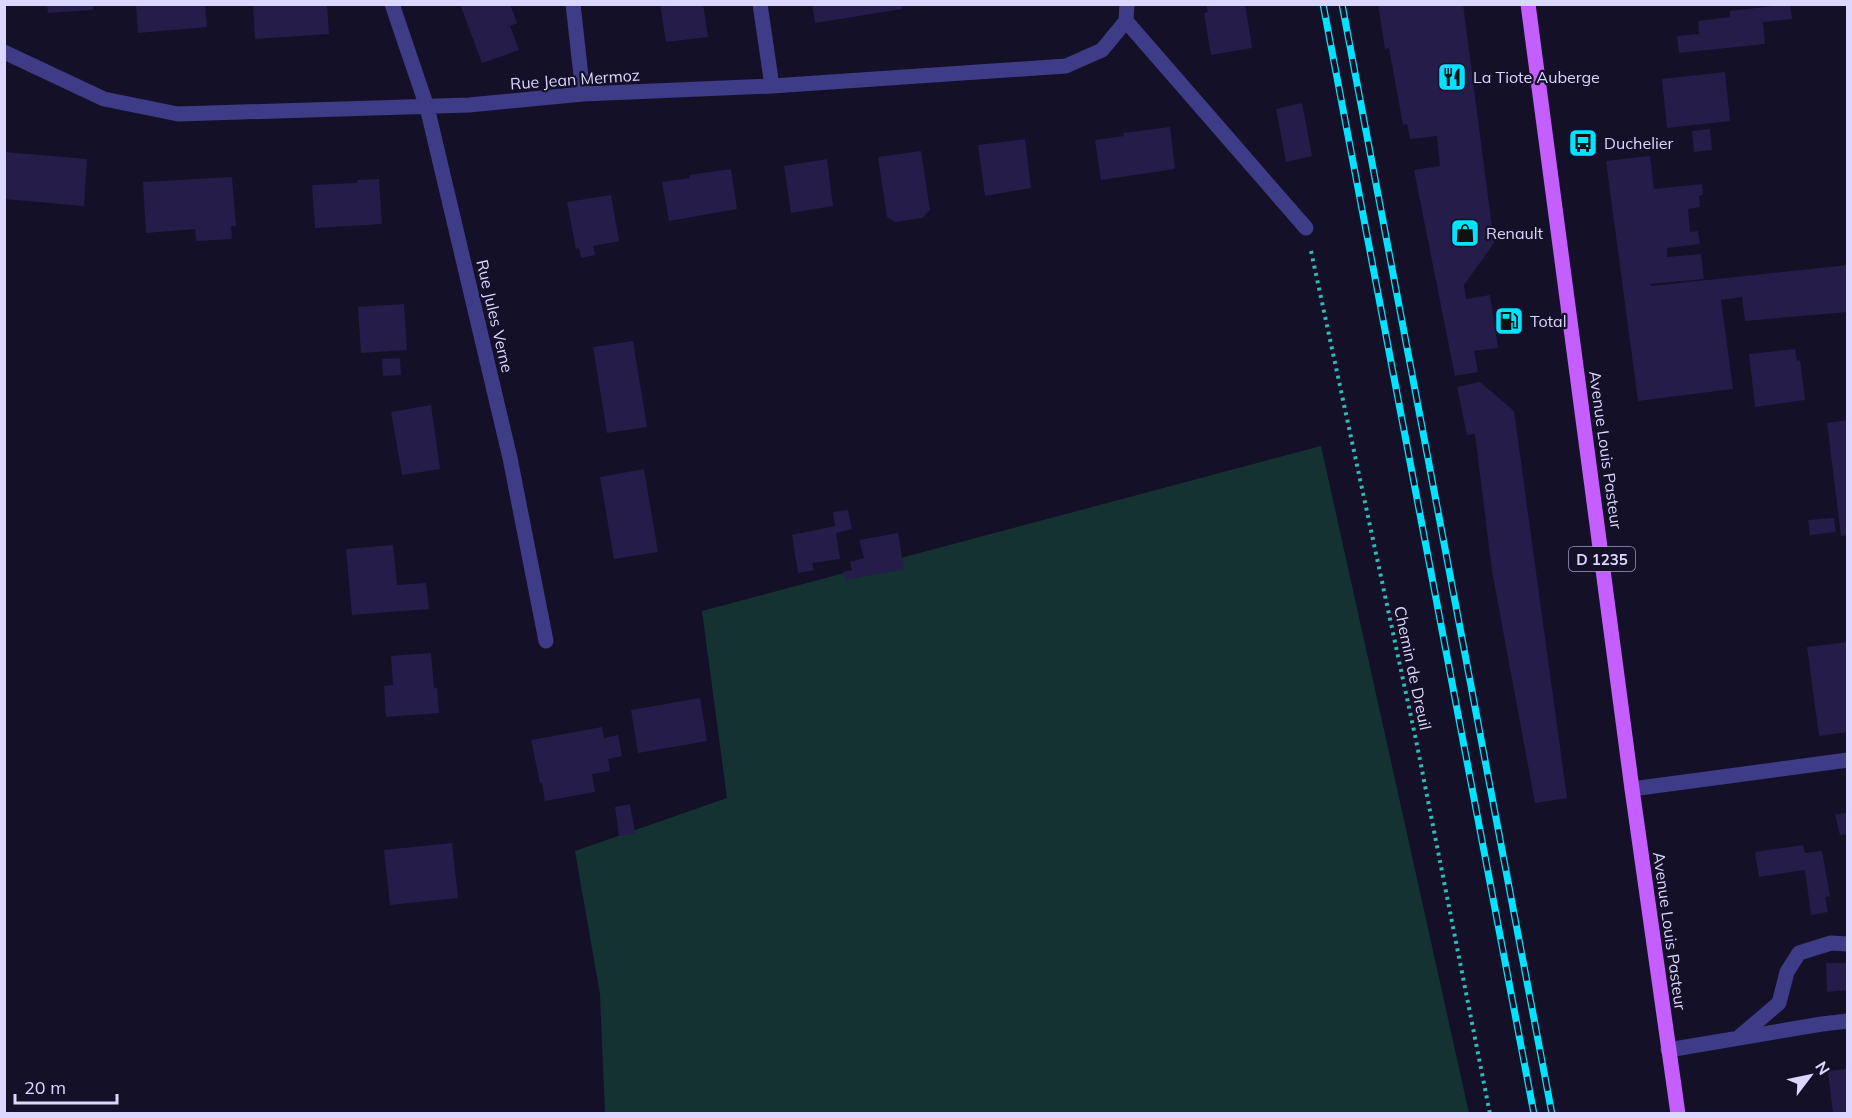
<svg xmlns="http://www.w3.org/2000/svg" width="1852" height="1118" font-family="Mulish,sans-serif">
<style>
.green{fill:#133231}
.building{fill:#251c49}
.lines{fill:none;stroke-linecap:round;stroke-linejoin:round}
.path{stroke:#2fbab3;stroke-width:4;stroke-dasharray:3 4.5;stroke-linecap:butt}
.minor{stroke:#3e3b87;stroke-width:15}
.major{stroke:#c45eff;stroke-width:15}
.rail-casing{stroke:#03e3ff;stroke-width:7}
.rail{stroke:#141028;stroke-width:4.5;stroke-dasharray:14;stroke-linecap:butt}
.labels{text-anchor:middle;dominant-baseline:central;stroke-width:4.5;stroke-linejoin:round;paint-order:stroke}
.shield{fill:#141028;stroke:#a09bbe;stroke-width:1.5}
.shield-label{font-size:15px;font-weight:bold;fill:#dcd7ff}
.poi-label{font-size:16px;fill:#dcd7ff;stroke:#141028;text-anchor:start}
.street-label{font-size:16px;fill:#dcd7ff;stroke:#141028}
</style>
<rect width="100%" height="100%" fill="#141028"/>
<path class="green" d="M1321 446 1469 1113H605L600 994 575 851 727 798 702 611Z"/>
<path class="building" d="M47 4H93V10L48 13Z
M136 4H205L207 27 138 33Z
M253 4H327L329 34 255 39Z
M460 4H510L517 23 510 26 519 50 482 63Z
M660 4H703L708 37 666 42Z
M812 4H901L902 9 815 23Z
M1206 4H1245L1252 48 1211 55 1204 13 1208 12Z
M1378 4H1463L1494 243 1464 285 1466 299 1490 295 1498 348 1474 351 1478 372 1455 376 1414 170 1440 166 1437 136 1410 139 1407 124 1403 125 1389 48 1385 49Z
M1790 4 1792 19 1763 22 1765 44 1679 53 1677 36 1699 34 1698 21 1730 17V11Z
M1725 72 1730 121 1667 128 1662 79Z
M1302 103 1312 156 1286 162 1276 109Z
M1170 127 1175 169 1101 180 1095 140 1124 136 1123 133Z
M1710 129 1712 150 1694 152 1692 131Z
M1025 139 1031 188 985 196 978 145Z
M921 151 930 210 922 218 895 222 887 217 878 157Z
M4 152 87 159 84 206 4 199Z
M1650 156 1654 189 1702 184 1703 195 1699 196 1700 207 1688 209 1690 232 1698 231 1700 244 1667 248V257L1701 254 1704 279 1651 284V286L1848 265V312L1745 321 1742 297 1721 300 1733 389 1638 401 1606 161Z
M827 159 833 206 791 213 784 166Z
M731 169 737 209 669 221 662 182 690 178 689 175Z
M232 177 236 226H231L232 239 196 241 195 229 146 233 143 182Z
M379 179 382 224 315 228 312 185 357 183V180Z
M611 195 619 241 593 246 595 255 581 258 579 248 576 249 567 202Z
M404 304 407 350 361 353 358 307Z
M633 341 647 427 607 433 593 347Z
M1795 349 1797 361 1800 360 1805 400 1755 407 1749 354Z
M400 358 401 375 383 376 382 359Z
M1480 382 1514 411 1567 798 1535 803 1492 571 1475 434 1467 435 1457 387Z
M431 405 440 469 402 475 391 412Z
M1848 420V535L1841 536 1827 423Z
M644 469 658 552 614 559 600 477Z
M848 510 852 529 836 533 840 559 812 563 814 570 798 573 792 535 835 526 833 512Z
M1834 518 1836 532 1810 535 1808 520Z
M898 533 904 569 846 580 843 572 852 570 850 562 864 558 859 540Z
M393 545 397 585 426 583 429 609 352 615 346 549Z
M1848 642V732L1819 736 1807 647Z
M431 653 434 688H437L439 713 386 717 384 686 393 685 391 656Z
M700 698 707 741 638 753 631 710Z
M602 727 604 738 618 735 622 756 608 759 610 771 592 774 595 792 545 801 542 783H540L531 740Z
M630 804 635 834 619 836 615 807Z
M1848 813V834L1840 835 1835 814Z
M452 843 458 898 390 905 384 850Z
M1803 845 1805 853 1822 851 1830 896 1825 897 1828 912 1811 915 1805 870 1759 877 1755 852Z
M1826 963H1848V990L1827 992Z
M1848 1069V1114H1833L1828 1071Z"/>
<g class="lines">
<path class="path" d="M1311 251 1416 740 1490 1114"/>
<path class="minor" d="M392 4 427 107 510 458 546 641
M573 4 583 94
M760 4 772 86
M1126 21 1306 228
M4 52 104 99 178 114 469 105 583 94 772 86 1066 66 1102 50 1126 21 1127 4
M1632 789 1848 760
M1738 1038 1779 1003 1787 972 1799 953 1831 943 1848 944
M1668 1050 1822 1024 1848 1021"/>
<path class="major" d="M1528 4 1632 789 1678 1114"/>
<g class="rail-casing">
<path id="rail" d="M1323 4 1534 1114
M1342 4 1552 1114"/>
</g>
<use href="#rail" class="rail"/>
</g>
<defs>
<g id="restaurant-square" transform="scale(1.5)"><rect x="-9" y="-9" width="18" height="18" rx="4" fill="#03e3ff" stroke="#141028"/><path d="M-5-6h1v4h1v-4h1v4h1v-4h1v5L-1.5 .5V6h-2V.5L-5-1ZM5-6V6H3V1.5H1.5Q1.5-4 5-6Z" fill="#111"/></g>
<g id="bus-square" transform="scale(1.5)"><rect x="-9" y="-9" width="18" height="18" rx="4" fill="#03e3ff" stroke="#141028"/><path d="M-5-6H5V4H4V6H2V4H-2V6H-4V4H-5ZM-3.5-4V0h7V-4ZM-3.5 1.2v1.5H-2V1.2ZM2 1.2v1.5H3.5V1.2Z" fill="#111"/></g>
<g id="shop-square" transform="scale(1.5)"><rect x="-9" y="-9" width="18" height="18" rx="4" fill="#03e3ff" stroke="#141028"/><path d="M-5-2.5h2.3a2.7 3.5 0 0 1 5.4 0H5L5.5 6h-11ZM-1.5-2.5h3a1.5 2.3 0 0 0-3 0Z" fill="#111"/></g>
<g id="fuel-square" transform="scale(1.5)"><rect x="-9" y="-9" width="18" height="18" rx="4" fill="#03e3ff" stroke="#141028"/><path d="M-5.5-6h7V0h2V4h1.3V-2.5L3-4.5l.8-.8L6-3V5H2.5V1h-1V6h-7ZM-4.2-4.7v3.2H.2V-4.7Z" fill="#111"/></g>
</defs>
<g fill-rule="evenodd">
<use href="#restaurant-square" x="1452" y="77"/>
<use href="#bus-square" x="1583" y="143"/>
<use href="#shop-square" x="1465" y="233"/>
<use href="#fuel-square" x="1509" y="321"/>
</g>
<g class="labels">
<rect class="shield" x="1569" y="547" width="66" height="24" rx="4.5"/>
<g class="shield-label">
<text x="1602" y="559">D 1235</text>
</g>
<g class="poi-label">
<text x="1473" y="77">La Tiote Auberge</text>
<text x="1604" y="143">Duchelier</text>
<text x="1486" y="233">Renault</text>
<text x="1530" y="321">Total</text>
</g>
<g class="street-label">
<text transform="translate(575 79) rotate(-4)">Rue Jean Mermoz</text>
<text transform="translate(495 316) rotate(77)">Rue Jules Verne</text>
<text transform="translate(1606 450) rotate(82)">Avenue Louis Pasteur</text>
<text transform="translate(1413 668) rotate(78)">Chemin de Dreuil</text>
<text transform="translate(1670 931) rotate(82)">Avenue Louis Pasteur</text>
</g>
</g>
<rect width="1852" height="1118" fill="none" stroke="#dcd7ff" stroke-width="12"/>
<g transform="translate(1810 1076) rotate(58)" stroke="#141028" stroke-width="4.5" paint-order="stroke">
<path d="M0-4.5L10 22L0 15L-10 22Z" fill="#dcd7ff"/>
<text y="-9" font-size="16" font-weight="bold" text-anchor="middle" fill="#dcd7ff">N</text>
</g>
<path d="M15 1094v9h102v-9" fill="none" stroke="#dcd7ff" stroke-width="3"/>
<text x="24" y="1094" font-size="18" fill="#dcd7ff" stroke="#141028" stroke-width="4.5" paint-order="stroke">20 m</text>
</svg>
